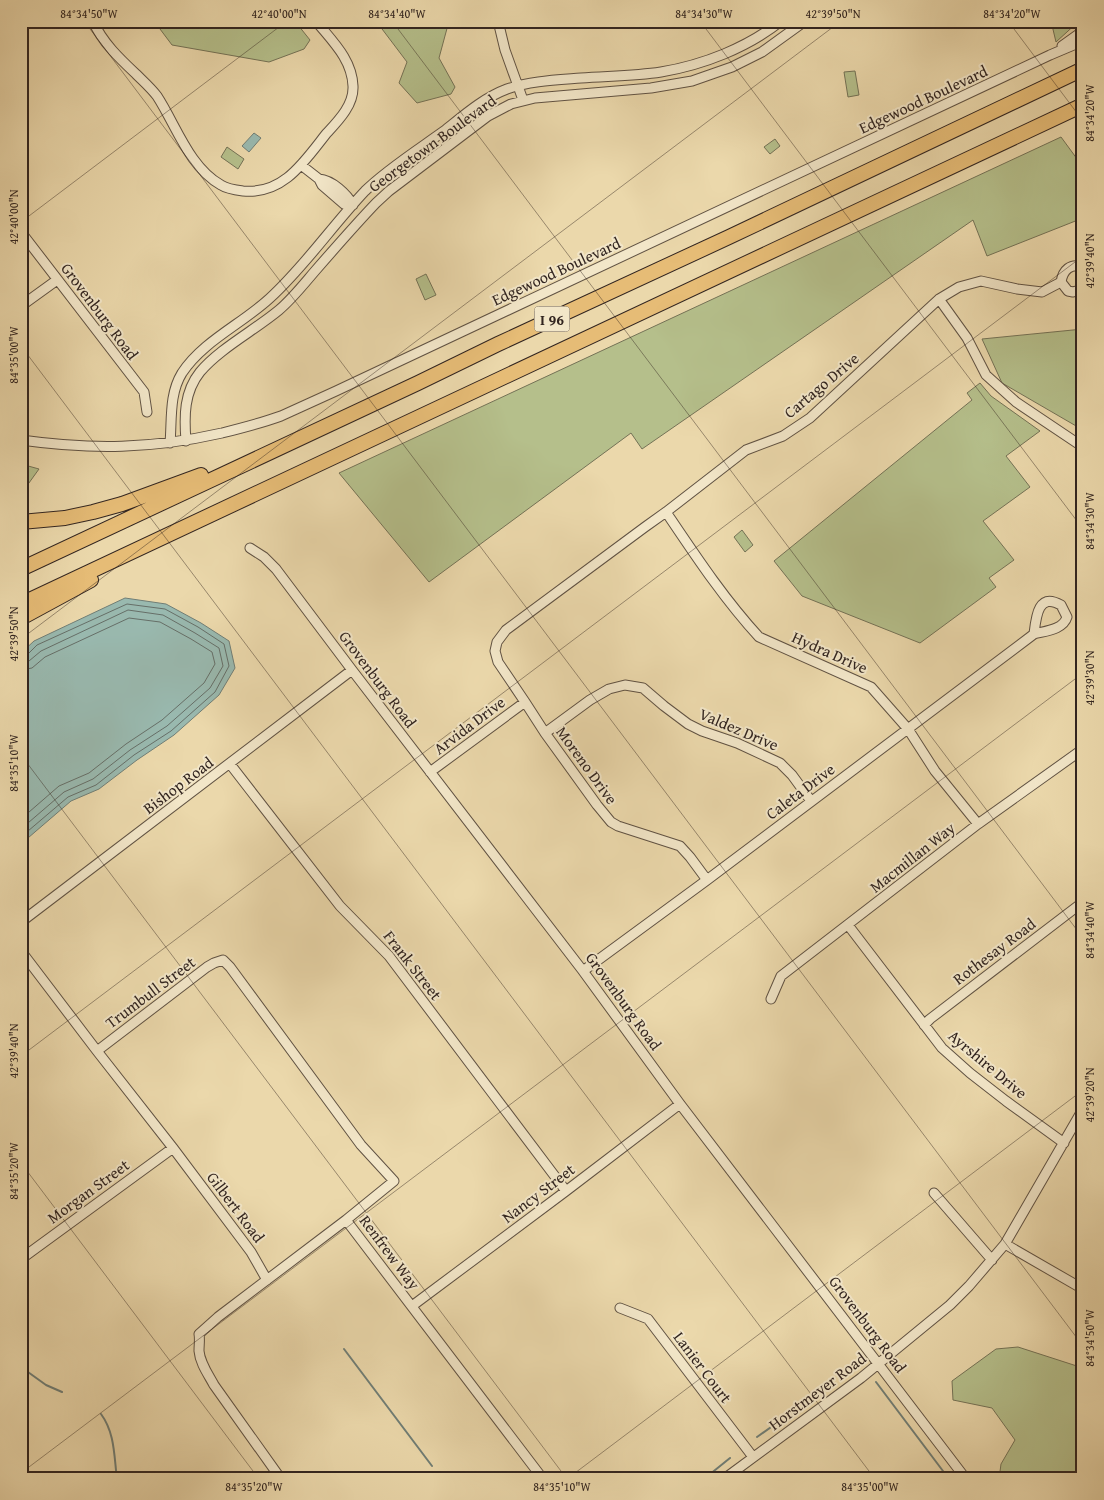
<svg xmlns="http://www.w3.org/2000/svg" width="1104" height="1500" font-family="'Gentium Book Plus',serif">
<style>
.green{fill:#b5bf8b;stroke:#747256}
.water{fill:#99b9af;stroke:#707e76}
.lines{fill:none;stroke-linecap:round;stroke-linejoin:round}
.shore{stroke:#666f68;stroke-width:1}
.stream{stroke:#707e76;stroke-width:2}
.minor-casing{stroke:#605243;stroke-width:11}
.highway-casing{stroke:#322520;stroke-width:16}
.minor{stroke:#f2e6c8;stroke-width:9}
.highway{stroke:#e6bc76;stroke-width:14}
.ticks{fill:none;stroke:#322520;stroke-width:1;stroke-opacity:0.45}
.labels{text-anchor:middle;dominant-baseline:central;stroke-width:4;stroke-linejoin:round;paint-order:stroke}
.shield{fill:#f2e6c8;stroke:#6c5f52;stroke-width:1}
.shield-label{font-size:15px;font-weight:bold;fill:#322520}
.street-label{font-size:16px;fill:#322520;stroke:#f2e6c8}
.neatline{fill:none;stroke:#322520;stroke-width:2}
.ticks-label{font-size:12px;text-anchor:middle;fill:#322520}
</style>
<rect width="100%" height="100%" fill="#ebd8ab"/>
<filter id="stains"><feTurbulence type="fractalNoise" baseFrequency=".004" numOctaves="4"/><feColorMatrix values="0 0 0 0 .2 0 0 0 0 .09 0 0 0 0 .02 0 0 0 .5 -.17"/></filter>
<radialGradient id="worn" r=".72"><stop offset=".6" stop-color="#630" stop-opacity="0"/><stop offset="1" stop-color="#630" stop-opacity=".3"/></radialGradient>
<path class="green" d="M154 21H297L298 25 310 40 304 49 269 62 172 45Z
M376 21H449L439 58 455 87 451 94 417 103 399 83 407 62Z
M1051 21H1079L1056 42Z
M855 71 859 95 848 97 844 72Z
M1061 137 1083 167V218L987 256 973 220 642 449 631 433 429 582 339 473Z
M775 139 780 146 770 154 764 147Z
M227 147 244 159 238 169 221 157Z
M426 274 436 295 425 300 416 279Z
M1083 329V430L1002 383 982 339Z
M980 383 991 396 1040 431 1006 456 1030 487 983 521 1014 560 989 578 996 587 920 643 802 596 774 561 972 400 967 393Z
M21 464 39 469 21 494Z
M742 530 753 545 745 552 734 537Z
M1018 1347 1083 1368V1479H999L1001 1464 1015 1440 992 1408 953 1400 952 1381 996 1349Z"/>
<path class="water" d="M254 133 261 138 249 152 242 146Z
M125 598 166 604 201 623 229 641 235 668 219 695 174 735 137 760 99 789 71 801 21 844V653L34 641Z"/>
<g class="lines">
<path class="shore" d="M21 656H26L37 645 127 604 165 609 198 627 224 644 229 666 215 692 171 731 134 755 96 785 68 797 21 837
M21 663 29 661 41 651 128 610 163 615 195 633 219 648 223 666 210 688 167 726 130 750 93 779 64 792 21 829
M21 670 32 668 45 657 129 618 160 622 191 639 212 652 215 664 204 683 162 720 126 744 89 773 59 786 21 819"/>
<path class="stream" d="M344 1349 432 1466
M21 1367 46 1385 62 1392
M842 1373 855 1364 863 1365
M876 1382 949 1479
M817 1394 822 1390
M101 1414C115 1433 114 1456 117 1479
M757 1437 798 1408
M704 1479 730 1458"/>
<g class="minor-casing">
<path id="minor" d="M93 21C102 42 120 59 136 74 143 81 151 88 157 96 176 125 189 167 221 185 227 189 235 190 243 191 283 195 304 162 326 134 338 121 354 105 353 86 352 59 332 41 316 21
M498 21 505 50 523 100
M1062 46 1083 31
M301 165 319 179
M319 179C332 180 347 194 353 205L344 204 322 185Z
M21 232 144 392 147 412
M1083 267C1070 263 1063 270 1061 282L1068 291 1073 292 1083 289
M939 299 967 338 986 375 1016 402 1083 447
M21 306 57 280
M21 440C93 450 151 449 222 433 242 428 262 423 281 416 299 408 318 399 336 391L1050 55 1083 41
M186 441C184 416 184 392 200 372 219 349 255 330 279 310 292 299 303 285 315 271 335 248 355 225 376 203L389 191 488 116 511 104 535 98 651 88 692 81 732 67 762 52 805 21
M170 443C172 420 169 394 182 373 203 341 242 324 270 298 305 266 332 226 365 191 386 170 419 149 444 131 463 116 483 98 507 89 530 81 556 80 581 78 608 76 635 76 661 72 703 65 747 48 781 21
M666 512C695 555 724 599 759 637L871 687 908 729 935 771 978 824
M250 548 264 557 276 569 352 670 583 971 680 1104 966 1479
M545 733 590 700 609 689 625 685 643 688 664 706 688 724 702 731 737 743 780 763 792 775 811 801
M230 764 340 906 389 956 566 1191
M430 772 525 702
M707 880 690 857 680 846 618 826 611 822 597 805 545 733 525 702 498 662 495 651 497 642 506 630 645 527 666 512 746 450 783 436 810 418 939 299 959 287 981 281 1017 289 1042 292 1061 282
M21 922 352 670
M848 925 942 1048 970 1073 1006 1101 1064 1143
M21 951 97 1051 173 1148 251 1252 267 1280
M583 971 707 880 1034 634C1045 631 1063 630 1067 617L1061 605C1038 592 1036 617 1034 634
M771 999 781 976 978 824 1083 749
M924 1025 930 1019 1083 902
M97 1051 207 967 214 963 223 960 230 967 361 1145 394 1181 346 1220 218 1317 199 1334C200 1339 199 1345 199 1351 200 1363 208 1374 214 1385L281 1479
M934 1193 992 1260
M346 1220 543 1479
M1005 1244 1083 1289
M21 1259 173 1148
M412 1306 566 1191 680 1104
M620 1308 648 1319 753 1457
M724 1479 861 1378 950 1305 969 1286 1005 1244 1083 1109"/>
</g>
<g class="highway-casing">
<path id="highway" d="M21 522 65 518 93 512 122 504 201 475
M21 569 418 383 498 344 729 237 1083 69
M21 604 1083 105
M21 618 91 580"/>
</g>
<use href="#minor" class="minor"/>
<use href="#highway" class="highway"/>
</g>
<path class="ticks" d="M84 21 1083 1346M392 21 1083 938M700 21 1083 529M1008 21 1083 121M21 222 287 21M21 346 875 1479M21 639 841 21M21 755 567 1479M21 1056 1083 256M21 1163 259 1479M21 1473 1083 673M567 1479 1083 1090"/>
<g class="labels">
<rect class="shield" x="534.5" y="306.5" width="35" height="25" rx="4"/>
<g class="shield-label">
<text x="552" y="319">I 96</text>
</g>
<g class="street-label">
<text transform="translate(923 99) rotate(-25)">Edgewood Boulevard</text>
<text transform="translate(432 143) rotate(-36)">Georgetown Boulevard</text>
<text transform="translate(556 271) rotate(-25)">Edgewood Boulevard</text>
<text transform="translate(100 311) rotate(53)">Grovenburg Road</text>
<text transform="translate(821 385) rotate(-40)">Cartago Drive</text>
<text transform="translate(830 652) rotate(24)">Hydra Drive</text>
<text transform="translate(378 679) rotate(53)">Grovenburg Road</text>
<text transform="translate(469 725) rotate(-37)">Arvida Drive</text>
<text transform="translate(739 729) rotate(23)">Valdez Drive</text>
<text transform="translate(587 765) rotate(54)">Moreno Drive</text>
<text transform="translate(178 785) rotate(-37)">Bishop Road</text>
<text transform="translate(800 791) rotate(-37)">Caleta Drive</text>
<text transform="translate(912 857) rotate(-38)">Macmillan Way</text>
<text transform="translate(994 951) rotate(-37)">Rothesay Road</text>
<text transform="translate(413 965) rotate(52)">Frank Street</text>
<text transform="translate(150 992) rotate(-37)">Trumbull Street</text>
<text transform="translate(624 1001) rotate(54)">Grovenburg Road</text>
<text transform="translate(988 1064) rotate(40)">Ayrshire Drive</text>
<text transform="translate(88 1191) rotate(-36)">Morgan Street</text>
<text transform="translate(538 1193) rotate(-37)">Nancy Street</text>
<text transform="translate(236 1207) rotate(53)">Gilbert Road</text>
<text transform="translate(390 1252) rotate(53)">Renfrew Way</text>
<text transform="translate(868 1324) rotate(53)">Grovenburg Road</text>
<text transform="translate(703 1367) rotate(53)">Lanier Court</text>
<text transform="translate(817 1391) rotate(-37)">Horstmeyer Road</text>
</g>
</g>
<rect width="1104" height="1500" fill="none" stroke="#ebd8ab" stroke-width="55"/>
<rect x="28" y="28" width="1048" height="1444" class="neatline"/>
<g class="ticks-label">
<text x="89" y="18">84°34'50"W</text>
<text x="279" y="18">42°40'00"N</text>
<text x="397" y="18">84°34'40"W</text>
<text x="704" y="18">84°34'30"W</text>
<text x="833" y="18">42°39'50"N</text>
<text x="1012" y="18">84°34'20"W</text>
<text transform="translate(1090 113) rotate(-90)" y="4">84°34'20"W</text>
<text transform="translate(14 217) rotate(-90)" y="4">42°40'00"N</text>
<text transform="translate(1090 261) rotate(-90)" y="4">42°39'40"N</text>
<text transform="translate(14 355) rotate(-90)" y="4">84°35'00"W</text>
<text transform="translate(1090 521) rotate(-90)" y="4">84°34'30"W</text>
<text transform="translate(14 634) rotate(-90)" y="4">42°39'50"N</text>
<text transform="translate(1090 678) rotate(-90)" y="4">42°39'30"N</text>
<text transform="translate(14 763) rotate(-90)" y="4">84°35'10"W</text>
<text transform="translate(1090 930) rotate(-90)" y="4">84°34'40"W</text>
<text transform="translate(14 1051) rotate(-90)" y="4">42°39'40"N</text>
<text transform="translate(1090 1095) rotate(-90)" y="4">42°39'20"N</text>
<text transform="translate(14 1171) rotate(-90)" y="4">84°35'20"W</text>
<text transform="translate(1090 1338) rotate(-90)" y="4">84°34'50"W</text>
<text x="254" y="1491">84°35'20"W</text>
<text x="562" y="1491">84°35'10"W</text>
<text x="870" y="1491">84°35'00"W</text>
</g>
<rect width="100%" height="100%" filter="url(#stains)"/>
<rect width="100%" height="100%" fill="url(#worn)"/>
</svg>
